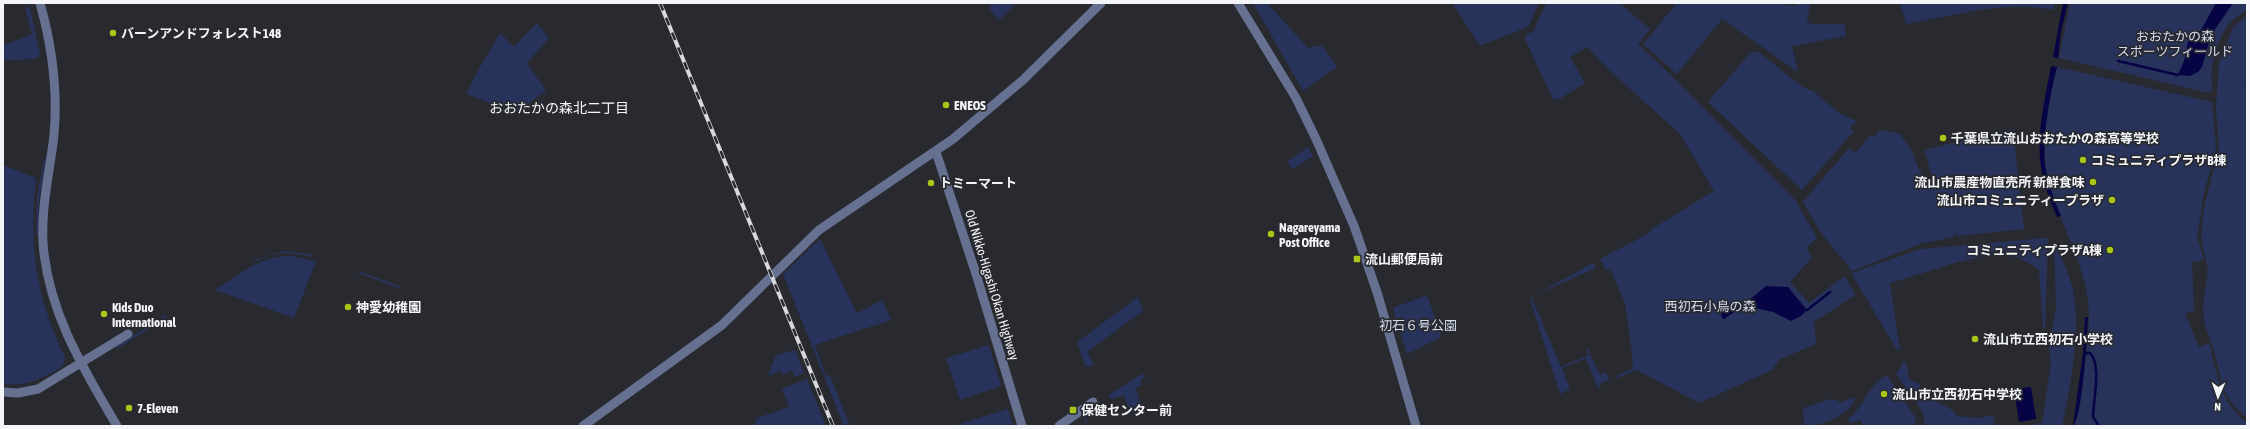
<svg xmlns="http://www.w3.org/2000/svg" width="2250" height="429" font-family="'Asap Condensed','Noto Sans JP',sans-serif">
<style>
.green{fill:#27335b}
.water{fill:#060445}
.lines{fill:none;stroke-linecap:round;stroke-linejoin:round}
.stream{stroke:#060445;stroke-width:2.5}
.minor{stroke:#667191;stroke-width:9}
.rail-casing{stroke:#d7d9dc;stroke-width:4}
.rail{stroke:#292a30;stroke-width:2.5;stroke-dasharray:8;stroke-linecap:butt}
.poi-dot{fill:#a9c719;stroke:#292a30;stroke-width:1.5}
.labels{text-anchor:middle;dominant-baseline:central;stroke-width:3.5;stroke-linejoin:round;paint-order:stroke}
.poi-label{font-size:13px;font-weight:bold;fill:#f3f5f8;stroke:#292a30;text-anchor:start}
.park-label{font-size:13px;fill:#d4dcf0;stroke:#292a30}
.street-label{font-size:13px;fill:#f3f5f8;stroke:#292a30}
.neighbourhood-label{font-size:14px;fill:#f3f5f8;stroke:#292a30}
</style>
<rect width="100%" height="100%" fill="#292a30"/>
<path class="green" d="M993 3H1016L999 20 988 8Z
M1253 3H1267L1308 48 1322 45 1337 67 1303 91Z
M1539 3 1528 27 1482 45 1478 43 1453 4Z
M1544 3H1619L1650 29 1638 44 1670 74 1795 200 1817 238 1806 248 1812 257 1790 282 1809 303 1843 277 1846 278 1855 295 1814 322 1816 344 1780 359 1772 370 1699 403 1637 370 1617 378 1616 376 1634 368 1631 362 1633 361 1625 303 1610 269 1606 271 1600 259 1651 232 1650 230 1714 191 1680 134 1608 69 1587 47 1570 57 1585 83 1558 100 1553 99 1525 39 1527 34 1533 32 1546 4Z
M1677 3H1779L1794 6 1797 3H1810L1807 22 1813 24H1844L1846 36 1792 46 1798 72 1722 19 1677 74 1643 44Z
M1900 3H2055L2053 10C2006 0 1953 16 1906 24Z
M2070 3H2247V10C2240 15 2231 20 2226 28 2216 43 2208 71 2213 88L2209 93 2059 58Z
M25 6 30 8 40 54 36 59 3 60V46L32 34Z
M2247 16V79L2245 88 2247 90V418L2234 406 2223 389 2215 354 2204 322 2203 304 2208 270 2201 237 2204 208 2219 148 2216 108 2219 63 2233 27Z
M537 23 549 38 527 63 546 91 515 113 467 94 472 81 500 33 514 47Z
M1757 51 1803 87 1813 91 1838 112 1856 121 1850 128 1854 131 1802 190 1708 102 1750 53Z
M2057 67 2212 102 2216 147 2213 162 2204 192 2197 237 2204 260 2192 262 2194 310 2185 314 2199 347 2209 343C2217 374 2220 402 2247 423V426H2074L2078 412C2083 376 2093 329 2087 294 2080 256 2060 221 2049 184 2039 148 2048 103 2057 67Z
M2013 129 2024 229 1958 236 1954 233 1953 237 1920 244 1852 271 1819 230 1803 202 1849 148 1855 153 1871 135 1874 137 1880 130 1900 134 1914 155 1913 156 1925 181 1933 179 1924 150Z
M1308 147 1313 156 1293 169 1287 162Z
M44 159H46L39 200 38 235H36L37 197Z
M3 165 36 178C29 245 35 296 65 357L63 366C44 378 26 387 3 384Z
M2044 238H2048L2045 329H2043L2039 269 2019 258 1992 254 1955 263 1890 283 1900 351 1897 350 1851 273 1921 249Z
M820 239 857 313 882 300 891 320 815 345 826 376 830 375 850 426H844L783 274Z
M2054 241C2061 257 2069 273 2073 290 2081 331 2071 385 2062 426H2023L2042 423 2051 364 2049 347 2056 308Z
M284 251 312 254 311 257C291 251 273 252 255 262L254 260Z
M291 256 316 261 294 318 215 290C239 275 261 255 291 256Z
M1591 264H1594L1596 268 1535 295Z
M358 271 400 286 399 288 358 273Z
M1427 295 1441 334 1439 338 1409 353 1406 352 1393 308Z
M1531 296 1561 367 1588 355 1586 350 1588 349 1600 375 1606 372 1610 382 1608 380 1600 384 1601 387 1598 388 1586 358 1562 368 1570 389 1560 394 1530 299Z
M1138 297 1143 311 1087 352 1094 364 1089 367 1085 366 1077 342Z
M166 315 167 317 117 349 116 347Z
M989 345 1001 386 960 400 946 358Z
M795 350 804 373 795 377 792 371 782 375 781 371 768 376 776 355Z
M1902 362 1906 363 1909 379 1920 385 1921 392 1952 410 1957 416 1979 418 1993 415 1995 424 2002 426H1925L1922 411 1896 373 1902 366Z
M1142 374 1146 377 1140 380 1142 385 1136 388 1142 410 1130 414 1124 395 1111 399 1109 395Z
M1887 375 1915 417 1916 426H1863L1861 420 1850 423 1848 419C1864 407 1869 384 1887 375Z
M807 379 826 426H754L757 418 789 407 782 389Z
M1856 397C1851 416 1821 426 1804 426L1803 408 1831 399 1841 402Z
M1099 406 1104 407 1105 411 1086 417 1087 423H1085L1084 417Z
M1008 409 1013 426H956V425Z"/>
<path class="water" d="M2063 3H2068L2061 32 2058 58 2053 57Z
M2216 3H2233L2211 35 2202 67 2198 72 2190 76 2178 75 2184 61 2188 42 2201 30Z
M2051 66 2057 67C2050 95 2042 136 2045 165 2048 183 2054 200 2061 216L2057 217C2050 201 2044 185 2041 167 2036 135 2045 98 2051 66Z
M1766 286 1788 287 1807 310 1801 316 1791 321 1773 312 1750 307 1737 310 1724 319 1722 318 1721 314 1728 307 1748 301Z
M2085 317H2088C2087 336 2083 416 2073 426L2083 353Z
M2031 387 2036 419 2019 422 2014 389Z"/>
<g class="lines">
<path class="stream" d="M2118 61 2178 75
M1807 310 1830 292
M2085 353H2090C2102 365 2093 401 2093 417L2099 426"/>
<path class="minor" d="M40 3C52 46 58 90 54 135 50 171 41 205 43 243 48 312 83 368 117 426
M1238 3 1296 98 1316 139 1354 226 1377 292 1416 426
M936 152 976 274 1022 426
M3 392 18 393 38 389 128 334
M583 426 722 325 819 230 953 139 1023 80 1101 3
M1059 426 1093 402"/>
<g class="rail-casing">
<path id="rail" d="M660 3 833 426"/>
</g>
<use href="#rail" class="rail"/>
</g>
<g class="poi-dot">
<circle cx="113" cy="33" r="4"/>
<circle cx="946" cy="105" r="4"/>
<circle cx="1943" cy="138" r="4"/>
<circle cx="2083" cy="160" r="4"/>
<circle cx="2093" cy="182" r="4"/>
<circle cx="931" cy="183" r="4"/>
<circle cx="2112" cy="200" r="4"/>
<circle cx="1271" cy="234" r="4"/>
<circle cx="2110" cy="250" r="4"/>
<rect x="1353" y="255" width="8" height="8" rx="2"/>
<circle cx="348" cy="307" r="4"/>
<circle cx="104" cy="314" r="4"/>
<circle cx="1975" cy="339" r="4"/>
<circle cx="1884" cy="394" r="4"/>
<circle cx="129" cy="408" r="4"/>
<rect x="1069" y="406" width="8" height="8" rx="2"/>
</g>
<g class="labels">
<g class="poi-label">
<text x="121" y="33">バーンアンドフォレスト148</text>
<text x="954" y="105">ENEOS</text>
<text x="1951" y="138">千葉県立流山おおたかの森高等学校</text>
<text x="2091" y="160">コミュニティプラザB棟</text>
<text x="2085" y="182" text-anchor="end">流山市農産物直売所 新鮮食味</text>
<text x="939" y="183">トミーマート</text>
<text x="2104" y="200" text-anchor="end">流山市コミュニティープラザ</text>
<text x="1279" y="227">Nagareyama<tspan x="1279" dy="15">Post Office</tspan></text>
<text x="2102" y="250" text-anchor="end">コミュニティプラザA棟</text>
<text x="1365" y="259">流山郵便局前</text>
<text x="112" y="307">Kids Duo<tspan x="112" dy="15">International</tspan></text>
<text x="356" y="307">神愛幼稚園</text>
<text x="1983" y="339">流山市立西初石小学校</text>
<text x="1892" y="394">流山市立西初石中学校</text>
<text x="137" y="408">7-Eleven</text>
<text x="1081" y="410">保健センター前</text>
</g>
<g class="park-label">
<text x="2175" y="36">おおたかの森<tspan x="2175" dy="15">スポーツフィールド</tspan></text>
<text x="1710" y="306">西初石小鳥の森</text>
<text x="1418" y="325">初石６号公園</text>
</g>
<g class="street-label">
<text transform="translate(992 285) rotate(73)">Old Nikko-Higashi Okan Highway</text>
</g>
<g class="neighbourhood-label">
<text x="559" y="108">おおたかの森北二丁目</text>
</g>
</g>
<rect width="2250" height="429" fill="none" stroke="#f3f5f8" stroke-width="8"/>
<g transform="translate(2218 397) rotate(182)" stroke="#292a30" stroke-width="3" paint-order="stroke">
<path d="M0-3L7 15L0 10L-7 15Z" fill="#f3f5f8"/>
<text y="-6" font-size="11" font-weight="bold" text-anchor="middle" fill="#f3f5f8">N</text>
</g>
</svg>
